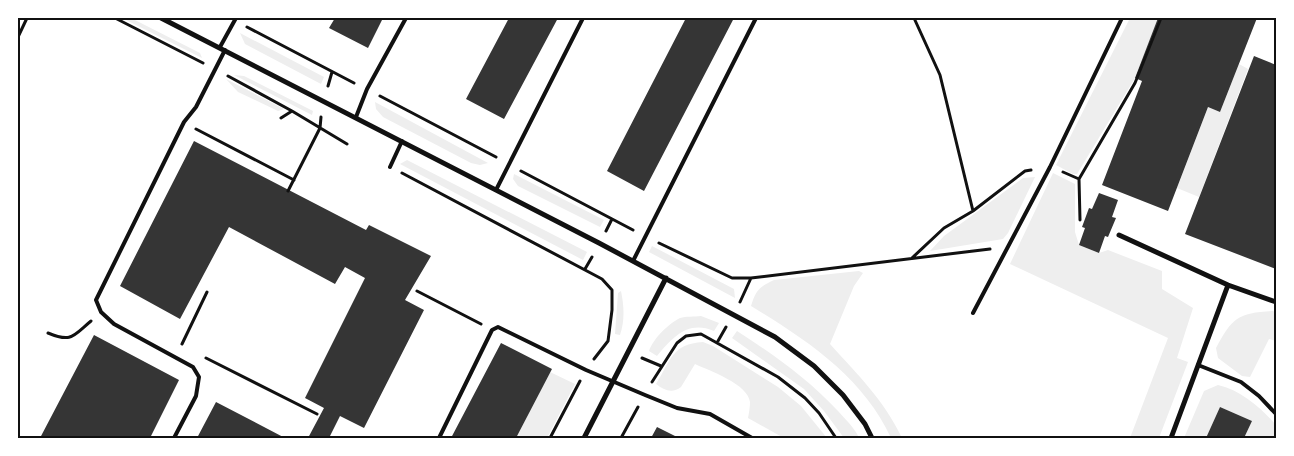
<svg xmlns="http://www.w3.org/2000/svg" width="1294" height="456" font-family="'Golos Text',sans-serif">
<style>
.green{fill:#eee}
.building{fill:#353535}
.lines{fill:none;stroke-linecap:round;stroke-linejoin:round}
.path{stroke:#111;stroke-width:3}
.service{stroke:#111;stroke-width:4}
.minor{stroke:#111;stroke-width:5}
.neatline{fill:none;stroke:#111;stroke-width:2}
</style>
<rect width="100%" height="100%" fill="#fff"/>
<path class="green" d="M122 18H131L200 53 202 58Z
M1130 18H1158L1135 78 1077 174H1073L1056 165Z
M240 33 324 77 321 84 245 44Z
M1239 64 1248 69 1199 197 1177 188 1208 107 1220 112Z
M234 75 244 76 313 111 312 115Z
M226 79 284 109 278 111 238 92Z
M375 102 488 163 480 165 471 163 383 117 376 109Z
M407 160 587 252 583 260 400 164Z
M1053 173 1075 184V232L1079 245 1099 253 1108 250 1162 271V289L1193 308 1177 358 1188 362 1159 438H1130L1168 338 1010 264Z
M514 174 604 220 600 227 518 186 513 179Z
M1035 177 1008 233 1003 239 930 251 944 236 1023 178Z
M652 246 734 289 735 298 649 252Z
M859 271 863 273 854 286 830 344C859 376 883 399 902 438H891C863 377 807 340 751 306 756 290 759 287 774 280Z
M621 291C624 306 625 320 620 335L615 334 618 293Z
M1273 311 1276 313V341L1269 339 1250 377 1242 376 1218 358 1216 348C1232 318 1238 313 1273 311Z
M701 316 719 323 714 331C688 320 673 337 657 356L649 351C653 339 668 324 680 318 686 316 694 317 701 316Z
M737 331C774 355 807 378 838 411 845 419 855 428 859 438H844L824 411 804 389 732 338Z
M703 342 713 346 778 387 801 406 827 438H782V437L748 418C749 413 750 407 750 402 748 384 710 371 695 364L681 387C672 394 664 390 656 384 671 360 672 344 703 342Z
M550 372 575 384 547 438H516Z
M1218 385C1241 390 1261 408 1276 425V438H1244L1252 421 1220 407 1206 438H1184L1204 391Z"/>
<path class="building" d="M335 18H383L368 48 329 28Z
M509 18H558L504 119 466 99Z
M686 18H734L644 191 607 171Z
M1158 18H1257L1220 112 1208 107 1168 211 1102 185 1142 81 1135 78Z
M1254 56 1276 65V269L1185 234Z
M194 141 366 230 369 225 431 256 405 300 424 310 364 428 340 416 329 438H308L324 408 305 398 365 278 345 267 335 284 229 227 180 319 120 286Z
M1099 193 1118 200 1112 217 1116 218 1108 237 1105 236 1099 253 1079 245 1085 228 1082 227 1089 208 1092 209Z
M94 335 179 380 150 438H40Z
M501 343 552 369 516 438H451Z
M216 402 285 438H197Z
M1220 407 1252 421 1244 438H1206Z
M657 427 679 438H651Z"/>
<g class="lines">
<path class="path" d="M115 18 203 63
M914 18 940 75 973 211
M247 27 354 83
M18 37 27 18
M228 76 292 111 347 144
M328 86 332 72
M380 96 496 157
M281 118 292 111
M196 129 294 180
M521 171 633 230
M1063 172 1079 179
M402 173 602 279 612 290V310L608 341 594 359
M288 191 320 128 321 117
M1080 220 1079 179 1135 83 1161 18
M606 231 612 219
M659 243 732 278H751L990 249
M912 258 944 228 973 211 1025 171 1031 170
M585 269 592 257
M417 291 481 324
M740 302 751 278
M48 333C72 343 73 336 91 321
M718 341 726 327
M182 344 207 292
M206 358 317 414
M642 358 661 366
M652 382 677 343 686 336 701 334 778 377 805 398 819 413 836 438
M550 438 580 381
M621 438 638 407"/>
<path class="service" d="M220 47 236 18
M356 117 367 89 406 18
M390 167 402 141
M496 190 583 18
M633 261 756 18
M973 313 1050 167 1122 18
M1198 365 1241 382 1259 396 1276 414
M174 438 196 396 199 377 193 367 114 324 101 312 96 300 184 122 196 107 225 50
M439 438 492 330 498 327 586 370 645 395 677 408 710 414 752 438"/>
<path class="minor" d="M161 18 599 243 775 337 814 366 843 395 865 424 872 438
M1119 235 1228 285 1276 302
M584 438 666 278
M1171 438 1228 285"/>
</g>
<rect width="1294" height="456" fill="none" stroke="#ffffff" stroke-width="38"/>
<rect x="19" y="19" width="1256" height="418" class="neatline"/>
</svg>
